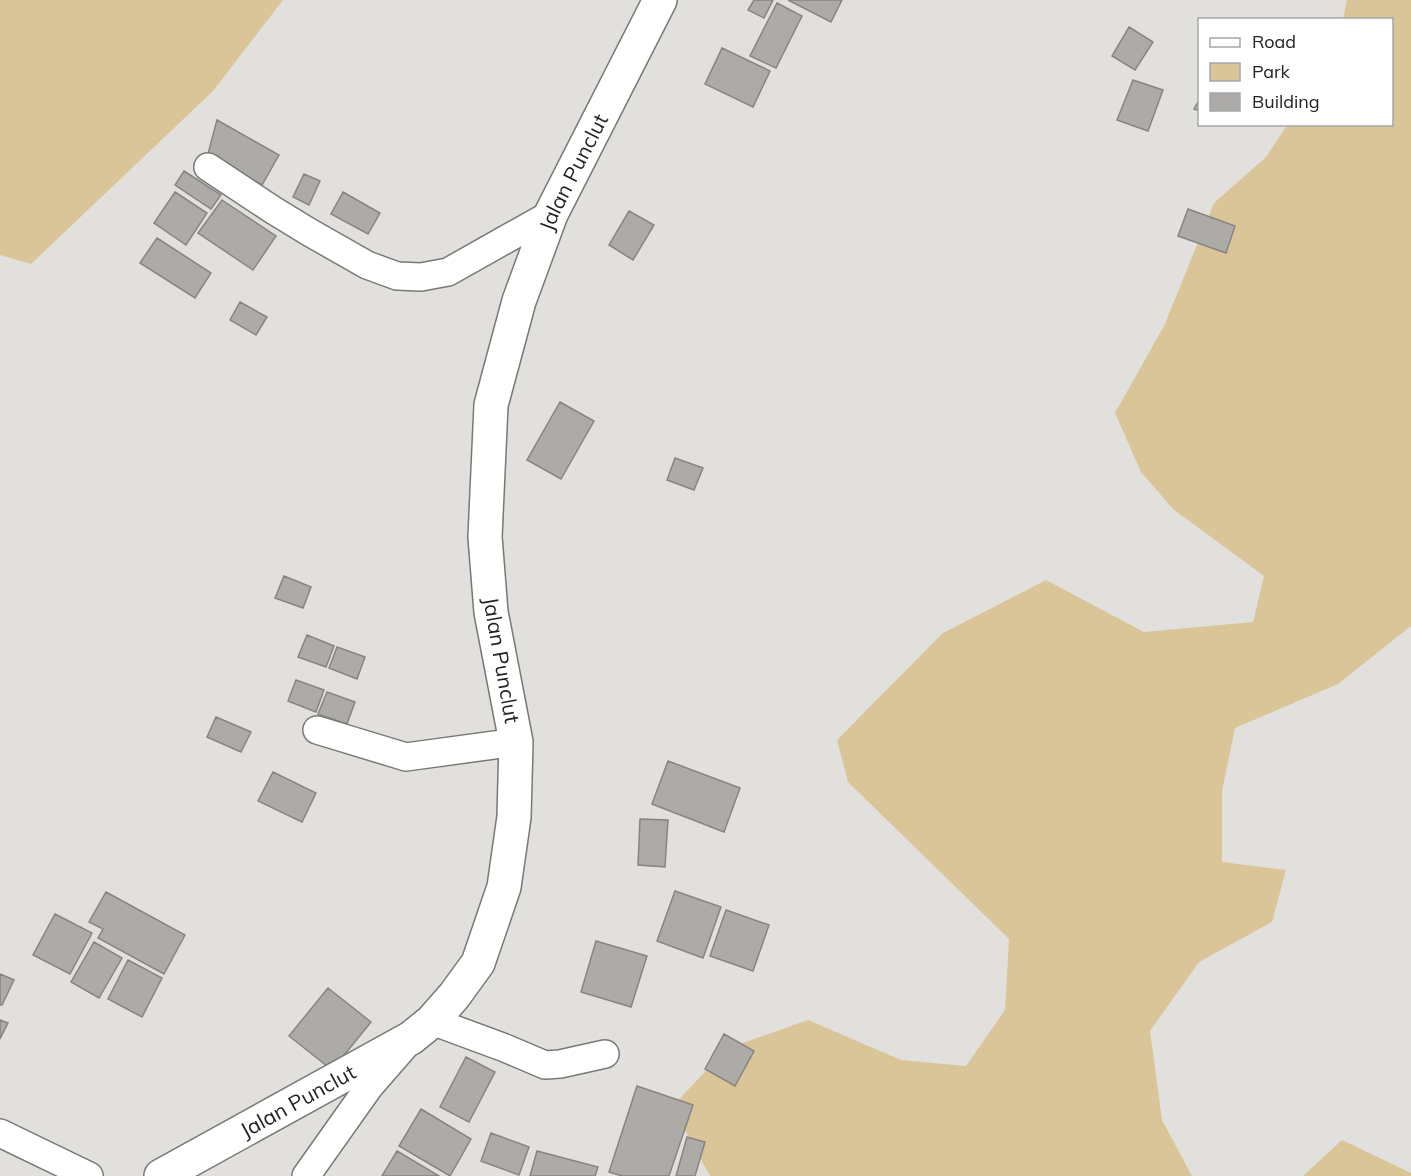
<svg xmlns="http://www.w3.org/2000/svg" width="1411" height="1176" font-family="Mulish,sans-serif">
<style>
.green{fill:#dac599}
.building{fill:#adaba8;stroke:#878581;stroke-width:1.5}
.lines{fill:none;stroke-linecap:round;stroke-linejoin:round}
.minor-casing{stroke:#7a7875;stroke-width:30}
.major-casing{stroke:#7a7875;stroke-width:36}
.minor{stroke:#fff;stroke-width:27}
.major{stroke:#fff;stroke-width:33}
.labels{text-anchor:middle;dominant-baseline:central;stroke-width:4.5;stroke-linejoin:round;paint-order:stroke}
.street-label{font-size:21px;fill:#242322;stroke:#fff}
</style>
<rect width="100%" height="100%" fill="#e2e0dc"/>
<path class="green" d="M0 0H283L213 91 31 264 0 255Z
M1347 0H1411V626L1338 684 1235 728 1222 791V862L1286 870 1272 922 1199 962 1150 1031 1162 1120 1192 1176H710L672 1107 726 1049 808 1020 901 1060 966 1066 1005 1010 1009 939 848 782 837 740 943 633 1046 580 1144 632 1253 622 1264 576 1173 509 1141 472 1115 413 1164 326 1214 203 1266 157 1287 125 1392 124V20L1343 19Z
M1342 1140 1411 1173V1176H1303Z"/>
<path class="building" d="M754 0H773L764 18 748 10Z
M788 0H842L831 22Z
M777 3 802 16 776 68 750 56Z
M1129 27 1153 42 1135 70 1112 56Z
M722 48 770 71 753 107 705 84Z
M1133 80 1163 90 1148 131 1117 120Z
M1200 98V111L1194 109Z
M217 120 279 155 262 185 208 154Z
M184 171 221 195 211 209 175 185Z
M304 174 320 181 309 205 293 197Z
M175 192 207 213 186 245 154 223Z
M343 192 380 213 368 234 331 214Z
M222 200 276 236 253 270 198 233Z
M1188 209 1235 226 1226 253 1178 236Z
M629 211 654 225 633 260 609 245Z
M157 238 211 273 195 298 140 263Z
M240 302 267 317 256 335 230 320Z
M560 402 594 421 561 479 527 460Z
M675 458 703 468 694 490 667 480Z
M284 576 311 587 303 608 275 598Z
M307 635 334 646 326 667 298 657Z
M337 647 365 657 357 679 329 668Z
M296 680 324 690 316 712 288 701Z
M327 692 355 702 347 724 318 714Z
M216 717 251 732 241 752 207 737Z
M668 761 740 788 724 832 652 804Z
M273 772 316 793 302 822 258 801Z
M640 819 668 820 665 867 638 865Z
M675 891 721 907 703 958 657 941Z
M106 892 185 935 164 974 98 938 103 929 89 922Z
M726 910 769 925 753 971 710 956Z
M55 914 92 933 70 974 33 955Z
M596 941 647 956 631 1007 581 992Z
M94 942 122 958 99 998 71 982Z
M128 960 162 978 142 1017 108 999Z
M0 974 14 980 2 1005H0Z
M328 988 371 1022 332 1070 289 1036Z
M0 1020 8 1023 0 1039Z
M724 1034 754 1051 735 1086 705 1069Z
M466 1057 495 1072 469 1122 440 1107Z
M637 1086 693 1105 669 1176H622L609 1172Z
M421 1109 471 1139 450 1176 399 1146Z
M491 1133 529 1147 519 1175 481 1161Z
M687 1137 705 1142 695 1176H676Z
M397 1151 439 1176H382Z
M537 1151 598 1167 595 1176H530Z"/>
<g class="lines">
<g class="minor-casing">
<path id="minor" d="M208 167 273 210 309 232 367 265 397 276 421 277 448 272 551 214
M317 730 406 757 516 742
M432 1021 505 1048 545 1065 560 1064 605 1054
M0 1133 89 1176
M306 1176 369 1087 403 1048"/>
</g>
<g class="major-casing">
<g id="major">
<path id="s1" d="M161 1176 411 1038 432 1021 454 996 478 963 504 887 514 817 516 742 491 612 485 537 491 405 519 301 551 214 660 0"/>
</g>
</g>
<use href="#minor" class="minor"/>
<use href="#major" class="major"/>
</g>
<g class="labels">
<g class="street-label">
<text stroke="none"><textPath href="#s1" startOffset="1200">Jalan Punclut</textPath></text>
<text transform="translate(502 660) rotate(80)">Jalan Punclut</text>
<text stroke="none"><textPath href="#s1" startOffset="156">Jalan Punclut</textPath></text>
</g>
</g>
<rect x="1198" y="18" width="195" height="108" fill="#ffffff" stroke="#a7a7a7" stroke-width="1.5"/>
<rect x="1210" y="38" width="30" height="9" fill="#ffffff" stroke="#a7a7a7" stroke-width="1.5"/>
<text x="1252" y="48" font-size="18" fill="#242322">Road</text>
<rect x="1210" y="63" width="30" height="18" fill="#dac599" stroke="#a7a7a7" stroke-width="1.5"/>
<text x="1252" y="78" font-size="18" fill="#242322">Park</text>
<rect x="1210" y="93" width="30" height="18" fill="#adaba8" stroke="#a7a7a7" stroke-width="1.5"/>
<text x="1252" y="108" font-size="18" fill="#242322">Building</text>
</svg>
